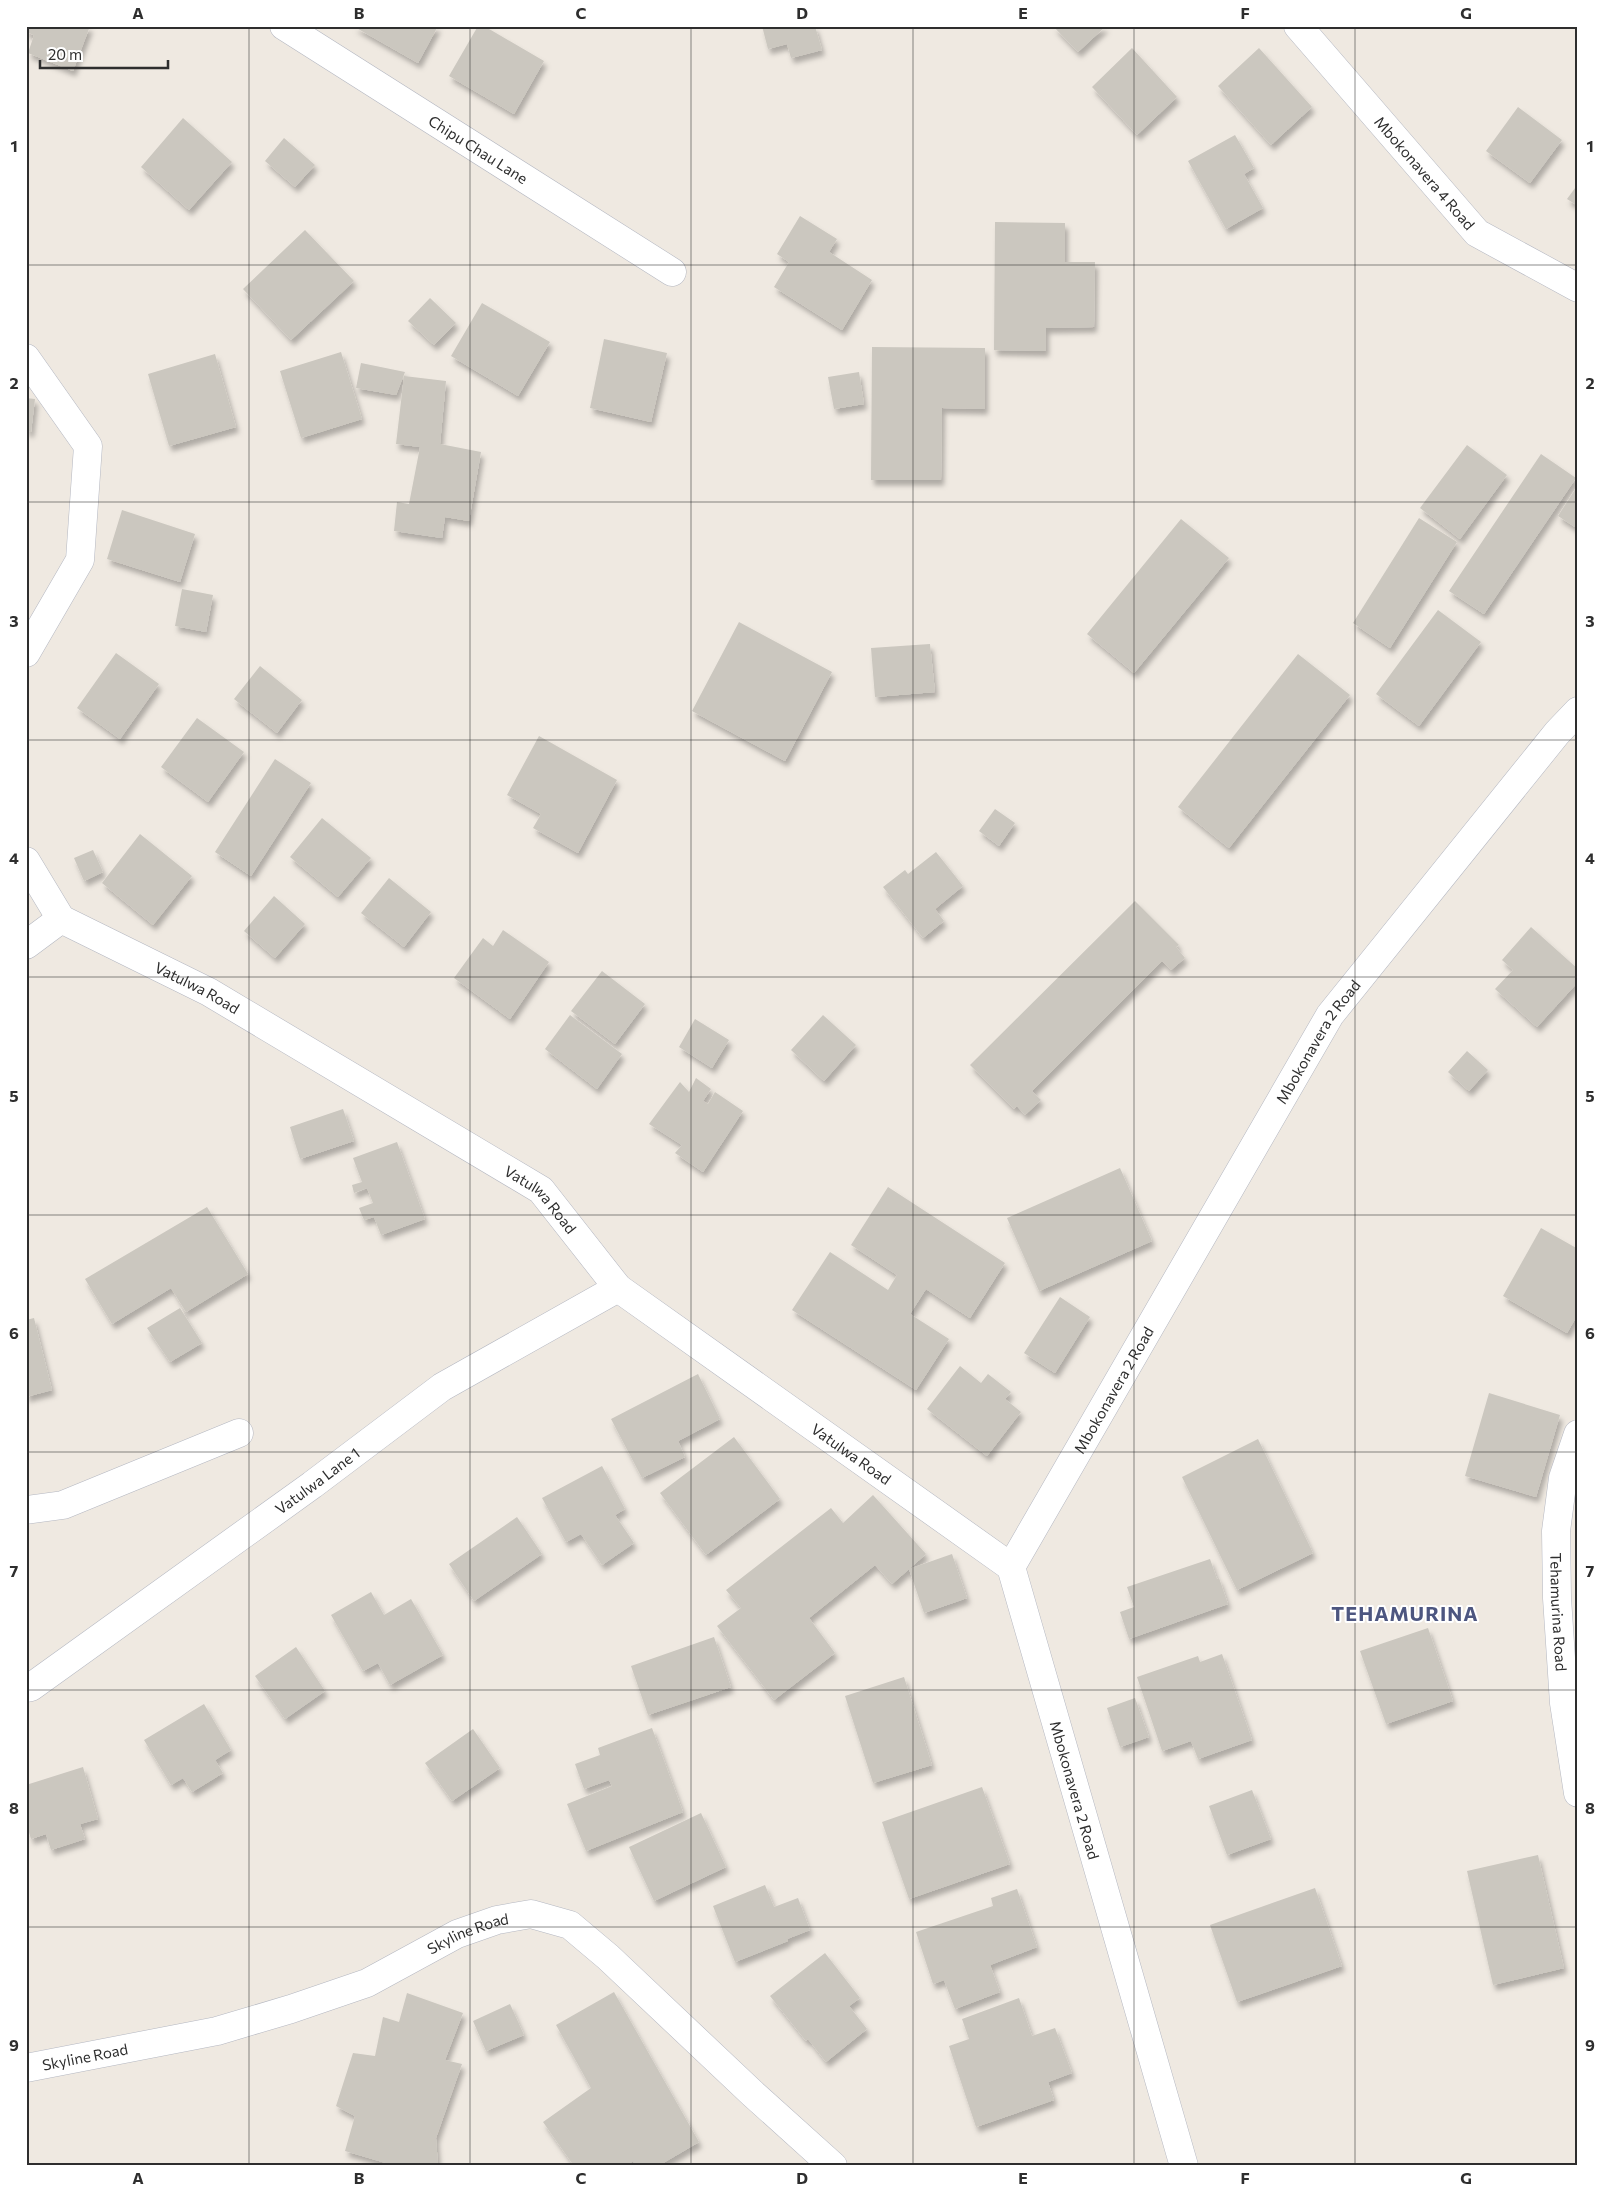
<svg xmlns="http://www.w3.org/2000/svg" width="1604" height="2192" font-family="Commissioner,sans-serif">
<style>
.building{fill:#cbc7bf;filter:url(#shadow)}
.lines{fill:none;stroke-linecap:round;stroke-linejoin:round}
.minor-casing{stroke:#b4b7c1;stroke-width:29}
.tertiary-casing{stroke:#b4b7c1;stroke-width:29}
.minor{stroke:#fff;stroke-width:28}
.tertiary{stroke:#fff;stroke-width:28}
.grid{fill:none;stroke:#2e2e2e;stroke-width:1;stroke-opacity:0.55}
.labels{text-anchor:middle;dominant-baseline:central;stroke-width:4;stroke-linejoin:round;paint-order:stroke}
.street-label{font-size:15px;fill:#2e2e2e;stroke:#fff}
.district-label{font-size:20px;font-weight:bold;letter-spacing:1px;fill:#4d5680;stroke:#fff}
.neatline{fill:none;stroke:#2e2e2e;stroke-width:2}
.grid-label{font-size:16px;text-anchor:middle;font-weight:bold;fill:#2e2e2e}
</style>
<defs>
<filter id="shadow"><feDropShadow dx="3" dy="5.5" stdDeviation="2.5" flood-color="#0004"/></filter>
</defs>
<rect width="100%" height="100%" fill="#efe9e1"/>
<path class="building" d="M26 26H90L73 71 28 53 34 35 26 32Z
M353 26H438L418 63Z
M478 26H484L544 61 514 114 449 76Z
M762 26H815L822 50 791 58 787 44 768 49Z
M1053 26H1106L1078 52Z
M1132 48 1177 97 1137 135 1092 87Z
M1259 48 1312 107 1271 145 1218 86Z
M1518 107 1562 140 1530 183 1486 151Z
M183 118 232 162 189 210 141 167Z
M1235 135 1254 168 1244 174 1263 208 1226 229 1188 161Z
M284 138 315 165 295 187 265 161Z
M1578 184V206L1567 199Z
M800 216 837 239 829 252 872 280 842 330 774 287 789 262 777 254Z
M995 222 1065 223V262H1095L1094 327 1046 328V351L994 350Z
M305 230 354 281 291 340 243 289Z
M430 298 456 323 434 345 408 321Z
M482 303 550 342 518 396 451 356Z
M604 339 667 353 651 422 590 408Z
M872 347 985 348V409L942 408 941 480H871Z
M341 352 362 419 301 438 280 371Z
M215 354 236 427 169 446 148 374Z
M361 363 405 372 396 395 356 388Z
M859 372 864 404 834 409 828 377Z
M404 376 446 381 440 444 481 452 469 521 445 517 442 538 394 531 397 502 409 504 420 447 396 444Z
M26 398 35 399 31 432 26 431Z
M1467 445 1507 475 1460 539 1420 508Z
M1541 454 1576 478 1484 614 1449 591Z
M1578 485V529L1558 516Z
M122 510 195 534 180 582 107 559Z
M1419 518 1457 542 1390 648 1353 623Z
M1181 519 1229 558 1134 673 1087 634Z
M182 589 213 595 206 632 175 626Z
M1438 610 1481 642 1419 726 1376 694Z
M739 622 832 672 785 761 692 711Z
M930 644 935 692 875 697 871 648Z
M116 653 159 684 120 739 77 708Z
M1298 654 1350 695 1229 848 1178 807Z
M260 666 302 700 277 733 234 699Z
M197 718 244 752 208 802 161 767Z
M539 736 617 780 578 853 533 828 541 814 507 795Z
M275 759 311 783 251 876 215 852Z
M995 809 1015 823 999 846 979 831Z
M322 818 371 858 338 897 290 857Z
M140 834 192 876 153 925 102 883Z
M93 850 103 872 84 881 74 858Z
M936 852 963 886 935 909 944 921 923 938 883 887 905 870 908 874Z
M389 878 431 912 404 947 361 913Z
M274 896 305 924 275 958 244 931Z
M1135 901 1179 945 1176 947 1185 958 1171 970 1162 961 1032 1091 1041 1100 1025 1115 1017 1106 1014 1109 970 1065Z
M1531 927 1578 969V982L1537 1027 1495 989 1513 970 1502 960Z
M503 930 549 962 510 1019 454 978 483 938 493 946Z
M602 971 645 1004 615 1044 571 1011Z
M570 1015 622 1054 597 1089 545 1049Z
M823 1015 856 1045 824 1081 791 1050Z
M695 1019 729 1040 712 1068 679 1047Z
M1467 1051 1488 1070 1469 1091 1448 1072Z
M696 1078 711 1089 703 1101 708 1104 715 1092 743 1111 703 1172 675 1153 682 1145 649 1124 680 1082 689 1092Z
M343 1109 354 1141 300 1159 290 1127Z
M397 1142 425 1219 381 1235 374 1217 364 1220 359 1208 373 1203 367 1188 354 1193 352 1185 362 1182 353 1158Z
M1120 1168 1152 1241 1039 1291 1007 1218Z
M888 1187 1005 1263 970 1318 926 1289 910 1314 949 1339 916 1390 792 1310 830 1252 888 1290 897 1275 851 1245Z
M207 1207 248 1274 186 1312 171 1288 112 1324 85 1279Z
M1541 1228 1578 1249V1314L1567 1333 1503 1296Z
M1060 1297 1090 1317 1055 1373 1024 1353Z
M180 1308 202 1343 170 1362 147 1328Z
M34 1318 52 1390 26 1397V1320Z
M960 1366 981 1383 988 1374 1011 1392 1005 1399 1021 1412 987 1456 927 1409Z
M698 1374 720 1419 678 1441 685 1457 642 1478 611 1419Z
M1489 1393 1560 1415 1536 1497 1465 1476Z
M734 1437 780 1499 706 1555 660 1493Z
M1258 1439 1313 1553 1237 1590 1182 1477Z
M602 1466 625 1509 615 1515 634 1543 602 1565 581 1534 566 1542 542 1498Z
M873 1495 926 1554 892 1584 875 1565 809 1618 835 1653 774 1700 717 1626 741 1608 726 1590 831 1508 843 1523Z
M517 1517 542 1554 474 1601 449 1564Z
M952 1554 967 1598 924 1613 909 1569Z
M1210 1559 1217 1579 1219 1578 1228 1604 1129 1639 1120 1612 1134 1607 1127 1587Z
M371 1592 384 1615 411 1599 443 1655 390 1685 378 1663 363 1671 331 1615Z
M1428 1628 1453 1701 1386 1724 1360 1651Z
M714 1637 731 1687 648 1715 631 1666Z
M296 1647 325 1691 285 1719 255 1676Z
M1222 1654 1252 1740 1198 1759 1191 1741 1162 1751 1137 1677 1198 1656 1200 1662Z
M904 1677 932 1765 873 1783 845 1696Z
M1135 1698 1149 1737 1120 1747 1107 1708Z
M204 1704 231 1750 215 1760 223 1773 192 1792 183 1778 171 1785 144 1740Z
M652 1728 683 1812 586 1851 567 1804 612 1786 609 1780 584 1789 575 1764 600 1755 598 1748Z
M473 1729 500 1768 452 1801 425 1763Z
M83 1767 98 1819 80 1824 85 1839 51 1850 46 1834 31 1839 26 1822V1785Z
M982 1787 1010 1864 909 1899 882 1822Z
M1252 1790 1271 1839 1227 1855 1209 1806Z
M701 1813 726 1867 654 1901 629 1847Z
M1538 1855 1564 1968 1493 1985 1467 1871Z
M765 1885 774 1907 798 1898 810 1930 787 1939 788 1941 735 1962 713 1906Z
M1315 1888 1342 1966 1237 2002 1210 1925Z
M1017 1889 1037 1947 990 1965 1000 1992 955 2009 944 1980 933 1984 916 1932 993 1906 991 1898Z
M825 1953 860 1998 849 2006 867 2029 826 2062 808 2039 806 2041 770 1996Z
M614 1992 699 2142 658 2166H636L633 2161 626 2166H574L543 2122 591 2088 556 2025Z
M407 1993 463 2013 445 2060 462 2064 436 2138 438 2166H396L345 2151 355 2116 336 2106 353 2053 375 2056 383 2017 399 2022Z
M1019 1998 1032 2036 1055 2028 1072 2073 1048 2082 1054 2100 976 2127 949 2046 969 2039 962 2019Z
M510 2004 524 2035 486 2051 473 2021Z"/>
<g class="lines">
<g class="minor-casing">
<g id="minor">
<path id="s1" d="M284 26 672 272"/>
<path d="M26 358 88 446 80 560 26 653"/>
<path d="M26 861 61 919"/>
<path id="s2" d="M26 945 61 919 209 992 541 1190 618 1288 1011 1567"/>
<path id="s3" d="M1578 1434 1563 1478 1556 1531 1557 1598 1564 1703 1578 1793"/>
<path d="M26 1510 63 1505 239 1433"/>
<path id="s4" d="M26 1688 31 1687 312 1485 442 1387 618 1288"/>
<path id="s5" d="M1184 2166 1011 1567 1330 1015 1557 733 1578 711"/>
</g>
</g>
<g class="tertiary-casing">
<g id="tertiary">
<path id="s6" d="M1298 26 1477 233 1578 288"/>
<path id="s7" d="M26 2068 217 2031 291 2009 367 1983 457 1934 497 1920 531 1914 570 1925 608 1957 752 2093 833 2166"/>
</g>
</g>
<use href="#minor" class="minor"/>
<use href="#tertiary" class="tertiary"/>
</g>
<path class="grid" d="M249 26V2166M470 26V2166M691 26V2166M913 26V2166M1134 26V2166M1355 26V2166M26 265H1578M26 502H1578M26 740H1578M26 977H1578M26 1215H1578M26 1452H1578M26 1690H1578M26 1927H1578"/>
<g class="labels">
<g class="street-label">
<text stroke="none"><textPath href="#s1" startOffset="230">Chipu Chau Lane</textPath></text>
<text stroke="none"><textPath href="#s6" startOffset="194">Mbokonavera 4 Road</textPath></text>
<text stroke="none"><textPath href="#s2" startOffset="196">Vatulwa Road</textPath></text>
<text stroke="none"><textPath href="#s5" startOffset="1232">Mbokonavera 2 Road</textPath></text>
<text stroke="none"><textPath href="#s2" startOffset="601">Vatulwa Road</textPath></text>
<text stroke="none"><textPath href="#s5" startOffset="828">Mbokonavera 2 Road</textPath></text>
<text stroke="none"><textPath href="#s2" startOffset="1006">Vatulwa Road</textPath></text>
<text stroke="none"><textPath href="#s4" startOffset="358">Vatulwa Lane 1</textPath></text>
<text stroke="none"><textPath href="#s3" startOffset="181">Tehamurina Road</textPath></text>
<text transform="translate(1075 1790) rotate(74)">Mbokonavera 2 Road</text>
<text stroke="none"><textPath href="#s7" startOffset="465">Skyline Road</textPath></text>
<text stroke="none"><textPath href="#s7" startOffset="60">Skyline Road</textPath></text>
</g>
<g class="district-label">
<text x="1405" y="1613">TEHAMURINA</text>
</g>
</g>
<rect width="1604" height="2192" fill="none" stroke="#ffffff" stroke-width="55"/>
<path d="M40 60v8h128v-8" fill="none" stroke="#2e2e2e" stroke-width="2.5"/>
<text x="48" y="60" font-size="15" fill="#2e2e2e" stroke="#ffffff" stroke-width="4" paint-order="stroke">20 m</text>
<rect x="28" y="28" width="1548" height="2136" class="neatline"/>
<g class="grid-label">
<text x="138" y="19">A</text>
<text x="359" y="19">B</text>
<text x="581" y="19">C</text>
<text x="802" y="19">D</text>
<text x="1023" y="19">E</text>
<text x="1245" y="19">F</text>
<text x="1466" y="19">G</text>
<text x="14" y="152">1</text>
<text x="1590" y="152">1</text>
<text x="14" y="389">2</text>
<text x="1590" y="389">2</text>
<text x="14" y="627">3</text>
<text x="1590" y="627">3</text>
<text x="14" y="864">4</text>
<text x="1590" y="864">4</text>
<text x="14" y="1102">5</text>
<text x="1590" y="1102">5</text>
<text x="14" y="1339">6</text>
<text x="1590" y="1339">6</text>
<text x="14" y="1577">7</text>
<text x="1590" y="1577">7</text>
<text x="14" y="1814">8</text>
<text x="1590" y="1814">8</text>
<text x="14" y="2051">9</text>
<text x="1590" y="2051">9</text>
<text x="138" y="2184">A</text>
<text x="359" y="2184">B</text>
<text x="581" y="2184">C</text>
<text x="802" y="2184">D</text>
<text x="1023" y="2184">E</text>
<text x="1245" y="2184">F</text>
<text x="1466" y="2184">G</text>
</g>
</svg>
